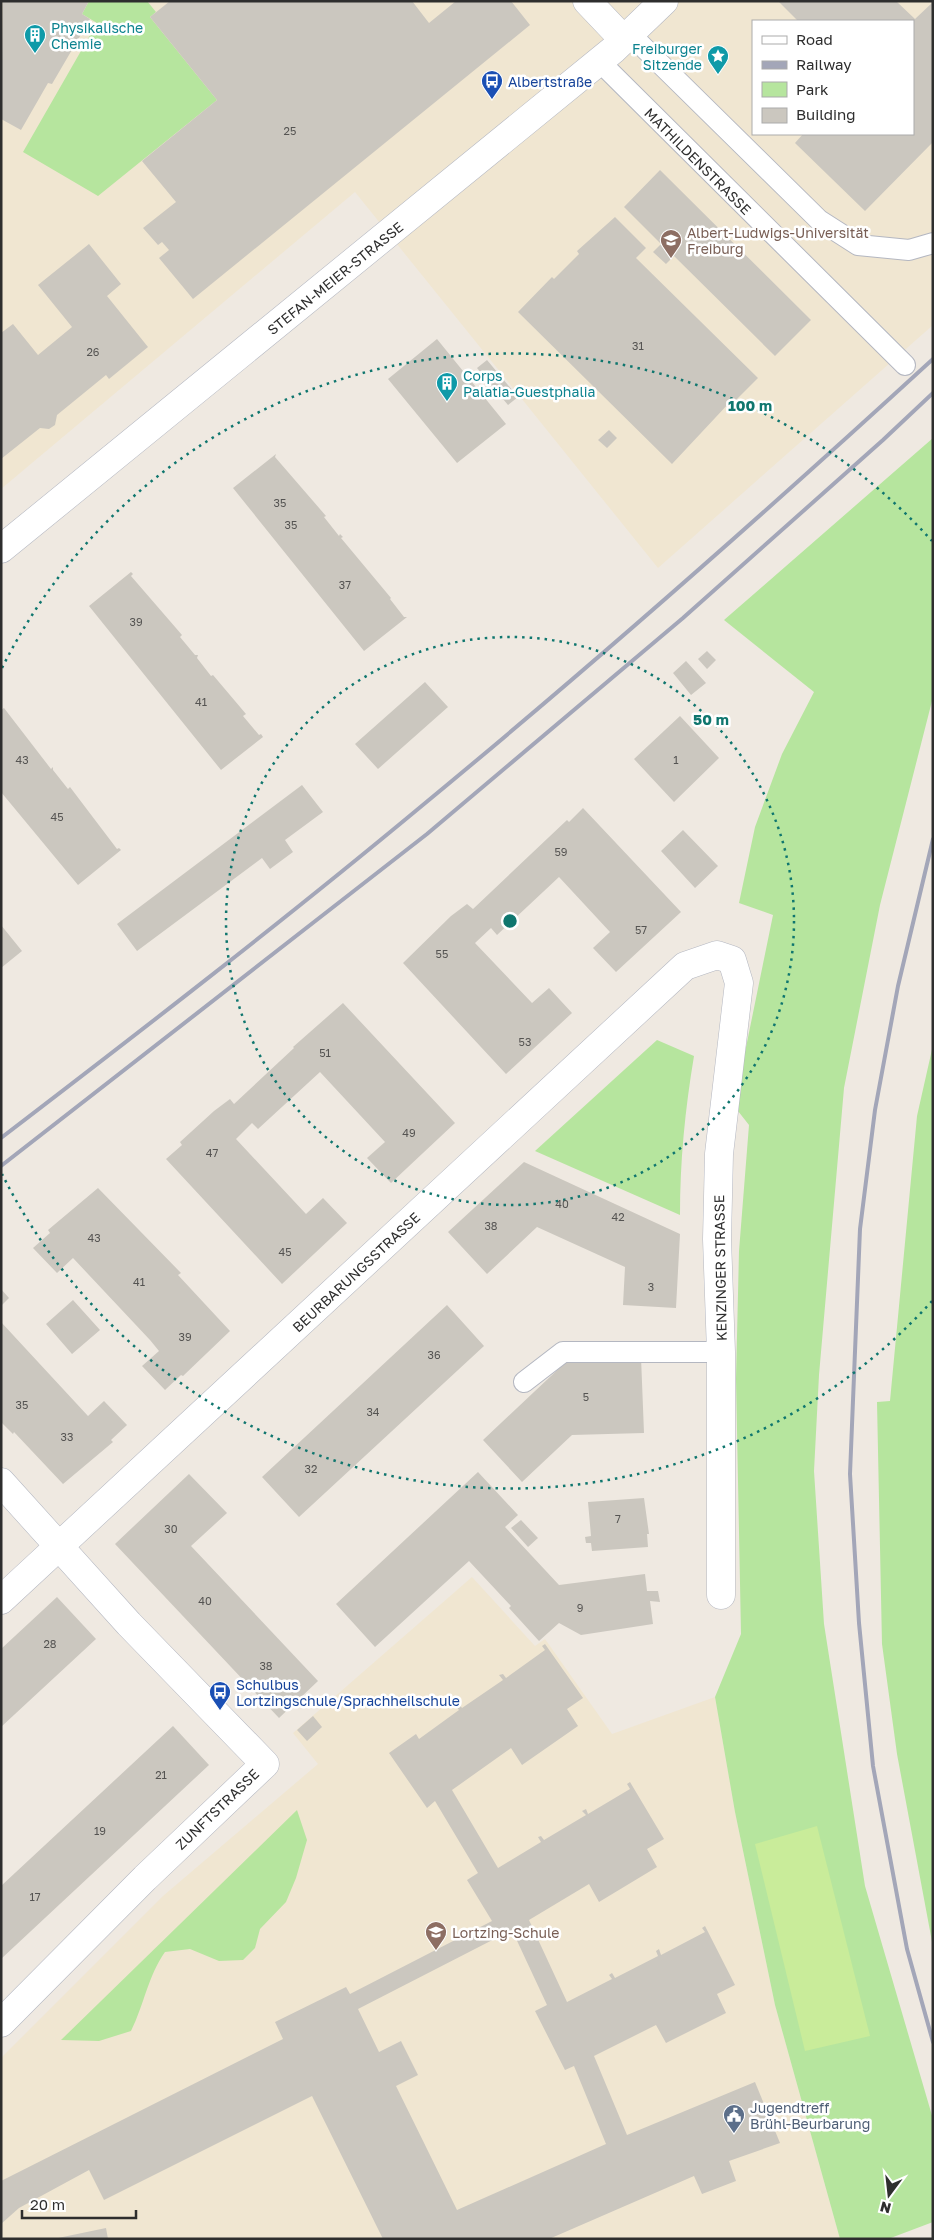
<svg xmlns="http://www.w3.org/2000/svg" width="934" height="2240" font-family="'Golos Text',sans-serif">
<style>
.education{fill:#f0e6d1;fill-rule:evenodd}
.green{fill:#b6e59e}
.pitch{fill:#c9ec9a}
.building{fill:#cbc7bf;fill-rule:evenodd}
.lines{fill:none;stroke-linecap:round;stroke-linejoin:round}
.service-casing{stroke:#b4b7c1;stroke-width:22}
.minor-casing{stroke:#b4b7c1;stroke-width:29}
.secondary-casing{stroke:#b4b7c1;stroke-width:29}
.service{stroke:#fff;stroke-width:20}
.minor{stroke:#fff;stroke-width:28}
.secondary{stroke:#fff;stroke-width:28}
.rail{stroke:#a3a6b8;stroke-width:4}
.ring{fill:none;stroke:#0f766e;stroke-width:2.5;stroke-dasharray:2.5 5}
.labels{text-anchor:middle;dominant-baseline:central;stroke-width:5;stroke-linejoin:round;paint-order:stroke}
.number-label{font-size:11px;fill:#555452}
.culture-label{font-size:14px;fill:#0d838f;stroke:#fff;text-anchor:start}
.transit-label{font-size:14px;fill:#164399;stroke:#fff;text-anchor:start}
.street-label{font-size:14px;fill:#2e2e2e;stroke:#fff}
.education-label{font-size:14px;fill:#785e54;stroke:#fff;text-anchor:start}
.service-label{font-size:14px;fill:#4e5e75;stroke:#fff;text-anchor:start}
.centre{fill:#0f766e;stroke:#fff;stroke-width:2.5}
.ring-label{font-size:15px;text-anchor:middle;font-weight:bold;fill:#0f766e;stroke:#fff;stroke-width:5;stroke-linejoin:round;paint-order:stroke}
</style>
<rect width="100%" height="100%" fill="#efe9e1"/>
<path class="education" d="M1 1H933V325L658 568 355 192 1 489ZM753 21H913V134H753Z
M472 1577 535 1646 545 1639 612 1734 715 1697 735 1812 775 2005 840 2239H1V2058L163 1896 318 1764 293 1733Z"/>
<path class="green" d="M89 1H147L156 12 150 17 217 100 98 196 23 152 97 23 82 14Z
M933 438V697L880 905 844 1088 819 1375 814 1471 824 1624 865 1886 933 2119V2222L888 2239H840L775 2005 735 1812 715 1697 741 1634 736 1379 739 1251 749 1125 738 1111 744 1057 773 915 739 903 755 827 782 754 814 692 724 620Z
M657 1040 694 1056C685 1110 680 1161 680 1215L535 1151Z
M933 1045V1947L897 1754 882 1644 877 1402 890 1401 917 1116Z
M297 1810 307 1840 296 1878 286 1902 260 1929 255 1948 243 1960 219 1961 190 1949 165 1952C148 1976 144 2005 131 2031L99 2041 61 2040Z"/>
<path class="pitch" d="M817 1826 870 2036 805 2051 755 1844Z"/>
<path class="building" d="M3 1H89L82 14 90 19 52 84 48 83 21 130 1 119Z
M170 1H412L429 23 456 1H511L530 25 193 299 159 258 169 250 162 242 158 245 143 228 176 202 142 161 217 100 150 17Z
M778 1H896L915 19 933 2V142L865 211 795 143 803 134H913V21H798Z
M660 170 811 320 775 356 674 256 666 264 653 252 661 244 624 207Z
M615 217 646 248 636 258 758 378 732 404 730 402 672 464 518 312 552 277 554 279 579 254 577 251Z
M89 244 121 284 107 296 148 347 109 379 106 375 57 415 55 425 49 429 40 428 1 459V333L13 324 38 355 72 327 38 285Z
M437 339 506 424 457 463 388 379Z
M487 360 518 397 508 405 477 368Z
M609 430 617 438 607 448 598 440Z
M276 454 275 457 326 516 324 517 339 536 340 534 343 537 341 538 391 598 390 599 404 617H407L364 651 233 488Z
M131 572 133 574 131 576 182 635 180 637 195 655H198L197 658 211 676 213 675 246 714 243 716 259 735 261 734 263 737 221 770 89 606Z
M707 651 716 660 707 669 698 659Z
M686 661 706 683 691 695 673 673Z
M425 682 448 707 378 769 355 744Z
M4 708 51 769 53 767V770L68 789 70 787 117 849 119 848 121 850 78 885 1 792V710Z
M680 716 719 758 674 802 634 759Z
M302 785 323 812 285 840 293 852 270 869 262 858 137 951 117 924Z
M583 808 681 912 616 972 593 948 610 932 559 877 497 935 491 928 475 943 532 1003 549 988 572 1013 506 1074 403 963 451 916 467 904 473 909 567 820 569 822Z
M683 830 718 866 695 888 661 851Z
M1 925 22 951 1 968Z
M343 1003 455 1123 391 1183 367 1158 385 1142 320 1072 258 1129 252 1123 236 1139 306 1214 323 1198 347 1223 282 1284 166 1159 182 1145 180 1142 214 1111 230 1099 234 1104 294 1048 293 1047Z
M524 1162 680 1234 676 1308 623 1305 625 1267 537 1227 487 1274 448 1232Z
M98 1188 181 1273 178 1275 230 1331 183 1376 181 1375 165 1390 142 1366 159 1351 150 1340 73 1258 57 1273 33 1248 50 1233 48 1230Z
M1 1289 9 1298 1 1306Z
M73 1300 100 1330 72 1354 46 1324Z
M447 1305 484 1346 299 1517 262 1477Z
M1 1322 88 1416 104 1401 127 1425 111 1440 113 1442 63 1484 14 1432 13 1434 1 1422Z
M641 1357 644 1433 572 1435 522 1482 483 1440 569 1359Z
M478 1472 518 1515 505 1527 559 1585 645 1574 647 1591H658L660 1602 650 1601 653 1624 581 1635 559 1623 539 1641 509 1608 511 1606 469 1561 375 1647 336 1604Z
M189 1474 227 1513 191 1546 318 1681 279 1718 115 1544Z
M644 1498 649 1534H647L648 1547 592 1551 591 1543H586L585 1537 591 1536 588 1502Z
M521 1520 538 1538 528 1547 511 1528Z
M57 1597 96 1639 1 1727V1649Z
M545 1644 583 1698 567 1709 578 1726 522 1765 511 1748 452 1790 498 1868 541 1842 538 1837 541 1836 544 1840 586 1815 582 1811 586 1809 588 1814 630 1789 627 1784 630 1782 664 1839 647 1849 657 1867 599 1902 589 1884 529 1920 567 2002 612 1979 609 1975 612 1973 615 1978 658 1956 656 1951 659 1949 661 1955 705 1932 702 1928 705 1926 735 1985 717 1994 726 2013 666 2043 656 2025 594 2056 627 2135 755 2082 780 2143 729 2161 736 2181 702 2194 694 2176 549 2239H383L312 2096 104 2200 89 2170 19 2208 1 2224V2181L283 2039 275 2022 346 1987 350 1994 492 1921 467 1880 478 1873 435 1801 427 1808 389 1753 416 1734 419 1739 459 1710 456 1706 459 1704 462 1708 503 1680 499 1675 503 1674 506 1678 545 1650 542 1646ZM512 1930 547 2005 535 2011 565 2070 574 2066 606 2144 457 2210 396 2086 418 2075 401 2041 379 2052 358 2009Z
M313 1716 322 1727 307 1741 297 1730Z
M173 1726 209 1765 1 1959V1886Z
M106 2228 108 2239H59L58 2238Z"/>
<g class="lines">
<g class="service-casing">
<path id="service" d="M630 34 819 220 858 245 909 250 933 243
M599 61 905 365
M524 1382 563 1352H721"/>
</g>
<g class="minor-casing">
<path id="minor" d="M587 1 624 40
M1 1482 129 1624 265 1764 145 1878 1 2023
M1 1600 685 966 717 955 732 960 739 983 719 1154 717 1239 721 1352V1595"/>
</g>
<g class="secondary-casing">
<path id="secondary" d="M1 549 613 50 664 1"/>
</g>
<use href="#service" class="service"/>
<use href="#minor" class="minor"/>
<use href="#secondary" class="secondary"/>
<path class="rail" d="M933 839 898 986 875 1110 860 1229 850 1474 859 1623 873 1766 907 1949 933 2042
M1 1138C142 1030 282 922 418 809 594 664 765 513 933 359
M1 1166 427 834 683 618 883 440 933 393"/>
</g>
<g class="ring">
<circle cx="510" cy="921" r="284"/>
<path d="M932 1301A568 568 0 0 1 2 1174M2 668A568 568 0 0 1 932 541"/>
</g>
<defs>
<g id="building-pin" transform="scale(1.125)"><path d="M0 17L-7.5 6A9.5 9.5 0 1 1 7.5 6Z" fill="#0f9aa8" stroke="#fff"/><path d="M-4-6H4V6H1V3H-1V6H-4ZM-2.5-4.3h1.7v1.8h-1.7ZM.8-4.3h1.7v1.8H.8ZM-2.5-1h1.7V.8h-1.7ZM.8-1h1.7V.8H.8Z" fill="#fff"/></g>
<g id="sight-pin" transform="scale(1.125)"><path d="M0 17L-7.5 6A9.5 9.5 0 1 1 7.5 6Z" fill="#0f9aa8" stroke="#fff"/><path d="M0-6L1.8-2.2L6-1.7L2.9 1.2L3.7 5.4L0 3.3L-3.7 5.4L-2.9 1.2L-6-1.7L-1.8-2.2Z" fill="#fff"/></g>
<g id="bus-pin" transform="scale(1.125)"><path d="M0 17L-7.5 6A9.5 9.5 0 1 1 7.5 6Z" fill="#1a4fb4" stroke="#fff"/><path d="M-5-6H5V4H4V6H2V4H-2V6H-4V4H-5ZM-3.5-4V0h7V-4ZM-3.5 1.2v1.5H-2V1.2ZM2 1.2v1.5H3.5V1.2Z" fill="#fff"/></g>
<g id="university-pin" transform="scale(1.125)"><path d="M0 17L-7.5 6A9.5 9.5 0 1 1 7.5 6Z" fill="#8d6e63" stroke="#fff"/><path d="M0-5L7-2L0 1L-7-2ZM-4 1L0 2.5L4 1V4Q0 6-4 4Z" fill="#fff"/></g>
<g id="school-pin" transform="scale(1.125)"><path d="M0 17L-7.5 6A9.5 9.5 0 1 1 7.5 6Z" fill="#8d6e63" stroke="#fff"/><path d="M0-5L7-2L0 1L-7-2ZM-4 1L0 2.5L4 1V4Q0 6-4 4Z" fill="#fff"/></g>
<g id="civic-pin" transform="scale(1.125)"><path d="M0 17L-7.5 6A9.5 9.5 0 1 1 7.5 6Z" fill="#5c6f8a" stroke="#fff"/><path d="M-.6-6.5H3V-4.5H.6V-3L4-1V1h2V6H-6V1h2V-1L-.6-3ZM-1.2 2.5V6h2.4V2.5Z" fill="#fff"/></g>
</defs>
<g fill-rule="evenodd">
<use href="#building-pin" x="35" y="35"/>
<use href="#sight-pin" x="718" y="56"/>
<use href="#bus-pin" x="492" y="81"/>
<use href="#university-pin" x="671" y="240"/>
<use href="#building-pin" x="447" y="383"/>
<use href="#bus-pin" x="220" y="1692"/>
<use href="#school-pin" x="436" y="1932"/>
<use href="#civic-pin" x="734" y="2115"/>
</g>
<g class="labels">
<g class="number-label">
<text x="290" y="130">25</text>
<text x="638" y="345">31</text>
<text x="93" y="351">26</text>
<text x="280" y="502">35</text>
<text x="291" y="524">35</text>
<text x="345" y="584">37</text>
<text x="136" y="621">39</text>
<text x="201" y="701">41</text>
<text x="22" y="759">43</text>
<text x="676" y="759">1</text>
<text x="57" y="816">45</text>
<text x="561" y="851">59</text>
<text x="641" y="929">57</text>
<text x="442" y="953">55</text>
<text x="525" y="1041">53</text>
<text x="325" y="1052">51</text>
<text x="409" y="1132">49</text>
<text x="212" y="1152">47</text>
<text x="562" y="1203">40</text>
<text x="618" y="1216">42</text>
<text x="491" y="1225">38</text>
<text x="94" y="1237">43</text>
<text x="285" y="1251">45</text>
<text x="139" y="1281">41</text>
<text x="651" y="1286">3</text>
<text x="185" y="1336">39</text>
<text x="434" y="1354">36</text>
<text x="586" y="1396">5</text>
<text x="22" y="1404">35</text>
<text x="373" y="1411">34</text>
<text x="67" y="1436">33</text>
<text x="311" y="1468">32</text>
<text x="618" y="1518">7</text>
<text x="171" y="1528">30</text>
<text x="205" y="1600">40</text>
<text x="580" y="1607">9</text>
<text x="50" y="1643">28</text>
<text x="266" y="1665">38</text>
<text x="161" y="1774">21</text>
<text x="100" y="1830">19</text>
<text x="35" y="1896">17</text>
</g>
<g class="culture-label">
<text x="51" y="27">Physikalische<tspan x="51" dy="16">Chemie</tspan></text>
<text x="702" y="48" text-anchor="end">Freiburger<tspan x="702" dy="16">Sitzende</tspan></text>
<text x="463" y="375">Corps<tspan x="463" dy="16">Palatia-Guestphalia</tspan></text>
</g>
<g class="transit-label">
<text x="508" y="81">Albertstraße</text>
<text x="236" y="1684">Schulbus<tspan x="236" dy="16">Lortzingschule/Sprachheilschule</tspan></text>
</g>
<g class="street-label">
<text transform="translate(698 161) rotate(45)">MATHILDENSTRASSE</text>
<text transform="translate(335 278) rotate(-39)">STEFAN-MEIER-STRASSE</text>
<text transform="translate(720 1268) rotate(-91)">KENZINGER STRASSE</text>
<text transform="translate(356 1272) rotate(-43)">BEURBARUNGSSTRASSE</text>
<text transform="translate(217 1809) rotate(-44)">ZUNFTSTRASSE</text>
</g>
<g class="education-label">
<text x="687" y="232">Albert-Ludwigs-Universität<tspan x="687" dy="16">Freiburg</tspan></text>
<text x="452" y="1932">Lortzing-Schule</text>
</g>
<g class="service-label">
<text x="750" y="2107">Jugendtreff<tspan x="750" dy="16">Brühl-Beurbarung</tspan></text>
</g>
</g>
<circle cx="510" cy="921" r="8" class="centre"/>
<g class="ring-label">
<text x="750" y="411">100 m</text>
<text x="711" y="725">50 m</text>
</g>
<rect width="934" height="2240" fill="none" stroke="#2e2e2e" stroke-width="5"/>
<rect x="752" y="20" width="162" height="115" fill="#ffffff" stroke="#ababab"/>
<rect x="762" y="36" width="25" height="8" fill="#ffffff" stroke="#ababab"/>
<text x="796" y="45" font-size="15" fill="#2e2e2e">Road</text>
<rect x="762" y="61" width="25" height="8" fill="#a3a6b8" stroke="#ababab"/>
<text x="796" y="70" font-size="15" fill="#2e2e2e">Railway</text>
<rect x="762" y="82" width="25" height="15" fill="#b6e59e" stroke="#ababab"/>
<text x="796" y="95" font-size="15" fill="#2e2e2e">Park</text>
<rect x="762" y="108" width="25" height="15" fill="#cbc7bf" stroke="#ababab"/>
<text x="796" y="120" font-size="15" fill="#2e2e2e">Building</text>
<g transform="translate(889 2195) rotate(195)" stroke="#ffffff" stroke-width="4" paint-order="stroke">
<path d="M0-4L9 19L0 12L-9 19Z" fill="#2e2e2e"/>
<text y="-8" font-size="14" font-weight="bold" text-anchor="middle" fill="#2e2e2e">N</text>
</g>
<path d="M22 2210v8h114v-8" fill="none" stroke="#2e2e2e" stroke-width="2.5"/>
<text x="30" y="2210" font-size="15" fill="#2e2e2e" stroke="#ffffff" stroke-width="4" paint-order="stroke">20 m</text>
</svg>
